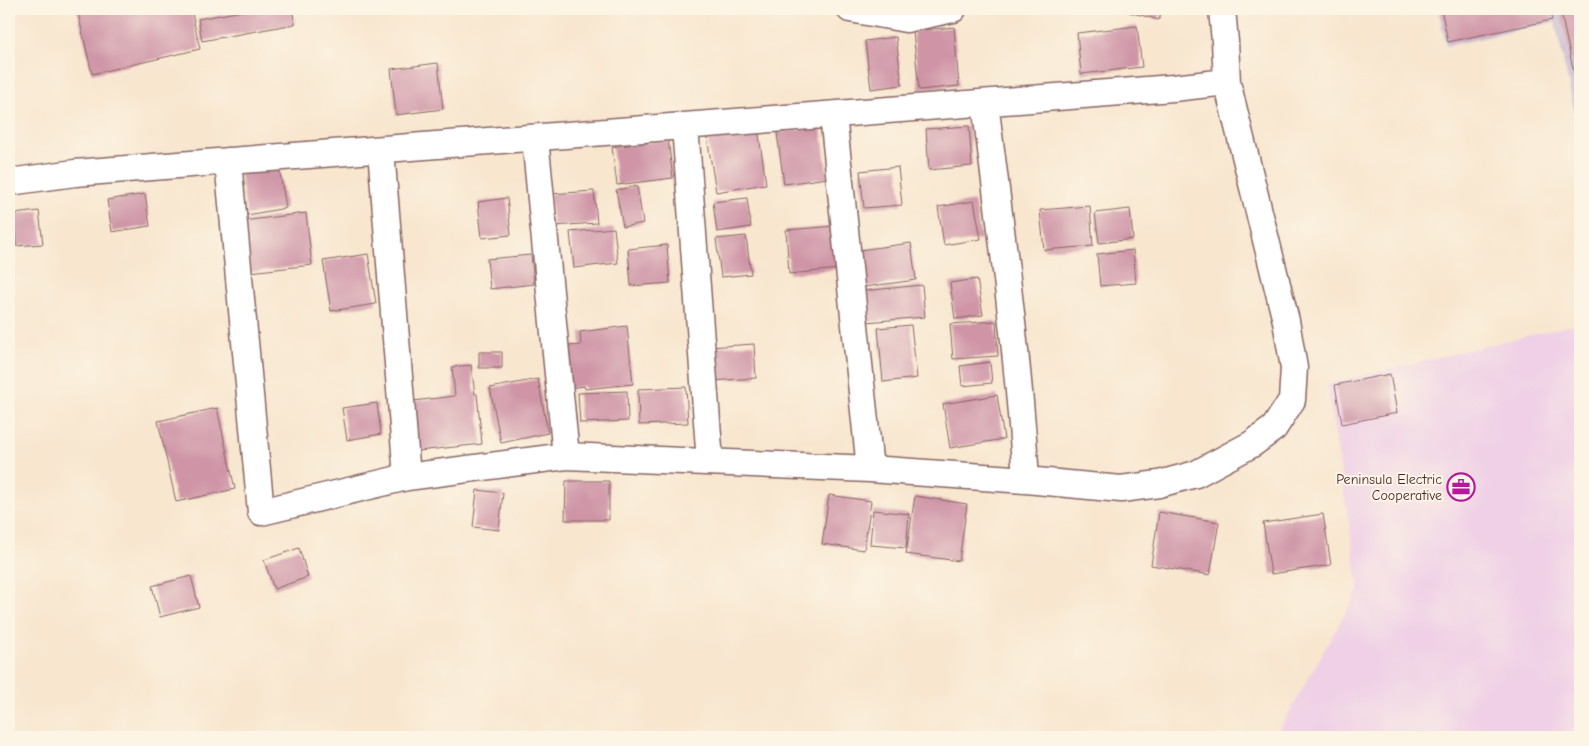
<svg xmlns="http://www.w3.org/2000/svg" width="1589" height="746" font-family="'Comic Neue',sans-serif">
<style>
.built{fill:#efd0e6}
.industrial{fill:#cdbed2}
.building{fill:#cf95a7}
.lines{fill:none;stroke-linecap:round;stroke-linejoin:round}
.minor-casing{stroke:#876564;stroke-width:29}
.minor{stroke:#fff;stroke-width:26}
.labels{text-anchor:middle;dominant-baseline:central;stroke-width:4;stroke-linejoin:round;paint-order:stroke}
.poi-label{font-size:14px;fill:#4a1f2b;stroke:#fcf5e5;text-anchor:end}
</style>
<rect width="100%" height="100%" fill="#fcf5e5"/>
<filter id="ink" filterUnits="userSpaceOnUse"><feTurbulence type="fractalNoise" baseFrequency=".02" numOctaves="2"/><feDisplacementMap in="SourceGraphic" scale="10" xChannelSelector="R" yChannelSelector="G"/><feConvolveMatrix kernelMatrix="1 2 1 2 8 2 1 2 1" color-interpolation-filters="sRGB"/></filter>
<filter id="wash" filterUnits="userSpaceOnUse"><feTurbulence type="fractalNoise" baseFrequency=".0096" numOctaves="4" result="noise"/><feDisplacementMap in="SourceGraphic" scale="20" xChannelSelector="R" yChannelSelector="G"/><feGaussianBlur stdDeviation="1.12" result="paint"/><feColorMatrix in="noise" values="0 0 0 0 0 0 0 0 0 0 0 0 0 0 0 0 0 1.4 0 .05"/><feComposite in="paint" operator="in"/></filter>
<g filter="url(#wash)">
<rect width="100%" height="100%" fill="#f8e6cf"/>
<path class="built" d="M1580 323V737H1275L1359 589 1327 384Z"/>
<path class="industrial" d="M1438 9H1580V137L1555 22 1446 46Z"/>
<g id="blocks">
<path class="building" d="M77 9H191L200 49 92 74Z
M253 9H292L295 24 202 41 198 19Z
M1118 9H1162L1159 20Z
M1441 9H1549L1552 20 1448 42Z
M1560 9H1580V96H1579Z
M1137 26 1142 67 1081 74 1077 33Z
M954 27 959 86 919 90 913 31Z
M896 37 902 85 871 89 865 41Z
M438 63 443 109 396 115 391 69Z
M969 126 972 166 929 170 926 129Z
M821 127 828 178 784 184 777 133Z
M758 128 766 184 716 192 707 137Z
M668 140 673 178 617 185 612 147Z
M279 167 286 208 247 215 240 174Z
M898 167 902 205 864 208 860 171Z
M637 186 643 223 623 227 616 190Z
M594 191 597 223 553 226 550 194Z
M145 194 150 226 112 232 107 200Z
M507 198 511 235 482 238 478 202Z
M747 198 751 227 717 232 713 202Z
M974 201 981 239 944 245 938 207Z
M1090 206 1093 246 1044 250 1040 210Z
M1130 209 1133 239 1099 243 1095 213Z
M39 211 43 244 16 246 13 214Z
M306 213 312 265 250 272 243 221Z
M836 226 839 269 789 274 786 230Z
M614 228 618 263 574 268 570 232Z
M746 236 751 274 721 277 716 239Z
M911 243 916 280 864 287 859 250Z
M667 245 670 283 631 286 628 249Z
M1133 250 1136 283 1100 286 1097 254Z
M368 254 376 304 331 311 323 261Z
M531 255 534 284 490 289 487 259Z
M977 279 983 315 955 319 950 283Z
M922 285 925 317 866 322 863 291Z
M996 321 998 356 953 359 950 324Z
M911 325 917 378 883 382 878 328Z
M627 326 633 384 585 389 584 386 561 389 557 347 581 345 580 332Z
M754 344 756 378 711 381 709 347Z
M479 352H502V368H479Z
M990 362 992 383 962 386 960 366Z
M471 365 475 394H477L482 444 418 451 413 401 455 396 452 367Z
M1390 374 1397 413 1342 424 1335 385Z
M538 379 548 433 501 443 490 388Z
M686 387 688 423 639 425 638 389Z
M627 391 628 421 580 423 578 393Z
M997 395 1004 439 950 448 943 404Z
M377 403 381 434 347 440 342 408Z
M217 408 235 489 176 502 158 421Z
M566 481H609V520H565Z
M477 490 503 493 499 530 473 527Z
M829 495 871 501 864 550 822 544Z
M915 496 967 504 959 561 906 554Z
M873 510 909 514 906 548 870 545Z
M1159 512 1219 522 1210 575 1151 565Z
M1323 514 1331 565 1271 574 1263 523Z
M299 548 308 577 274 589 264 560Z
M191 576 199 607 160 617 152 586Z"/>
</g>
</g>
<g filter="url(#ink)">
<use href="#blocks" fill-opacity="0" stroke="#876564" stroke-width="1"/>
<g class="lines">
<g class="minor-casing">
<path id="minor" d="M850 9 906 19 953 9
M833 115 870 469
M685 126 710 462
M535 138 566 456
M228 161 261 512 407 477 381 150
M9 182 75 173 1173 88 1227 82 1225 42 1222 9
M407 477 566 456 870 469 1026 480C1018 354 1001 229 985 103
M1026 480 1121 489 1159 484 1196 474 1252 444 1274 428 1292 400 1294 368 1286 321 1227 82"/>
</g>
<use href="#minor" class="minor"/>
</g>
</g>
<defs>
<g id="office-ring" transform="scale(1.4375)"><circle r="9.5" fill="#fcf5e5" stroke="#b5179e" stroke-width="1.5"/><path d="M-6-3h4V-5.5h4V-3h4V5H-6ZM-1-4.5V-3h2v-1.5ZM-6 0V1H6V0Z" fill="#b5179e"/></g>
</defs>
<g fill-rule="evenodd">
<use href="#office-ring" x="1461" y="487"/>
</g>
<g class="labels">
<g class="poi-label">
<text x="1442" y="479">Peninsula Electric<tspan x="1442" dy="16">Cooperative</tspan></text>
</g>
</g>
<rect width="1589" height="746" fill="none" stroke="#fcf5e5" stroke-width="30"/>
</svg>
